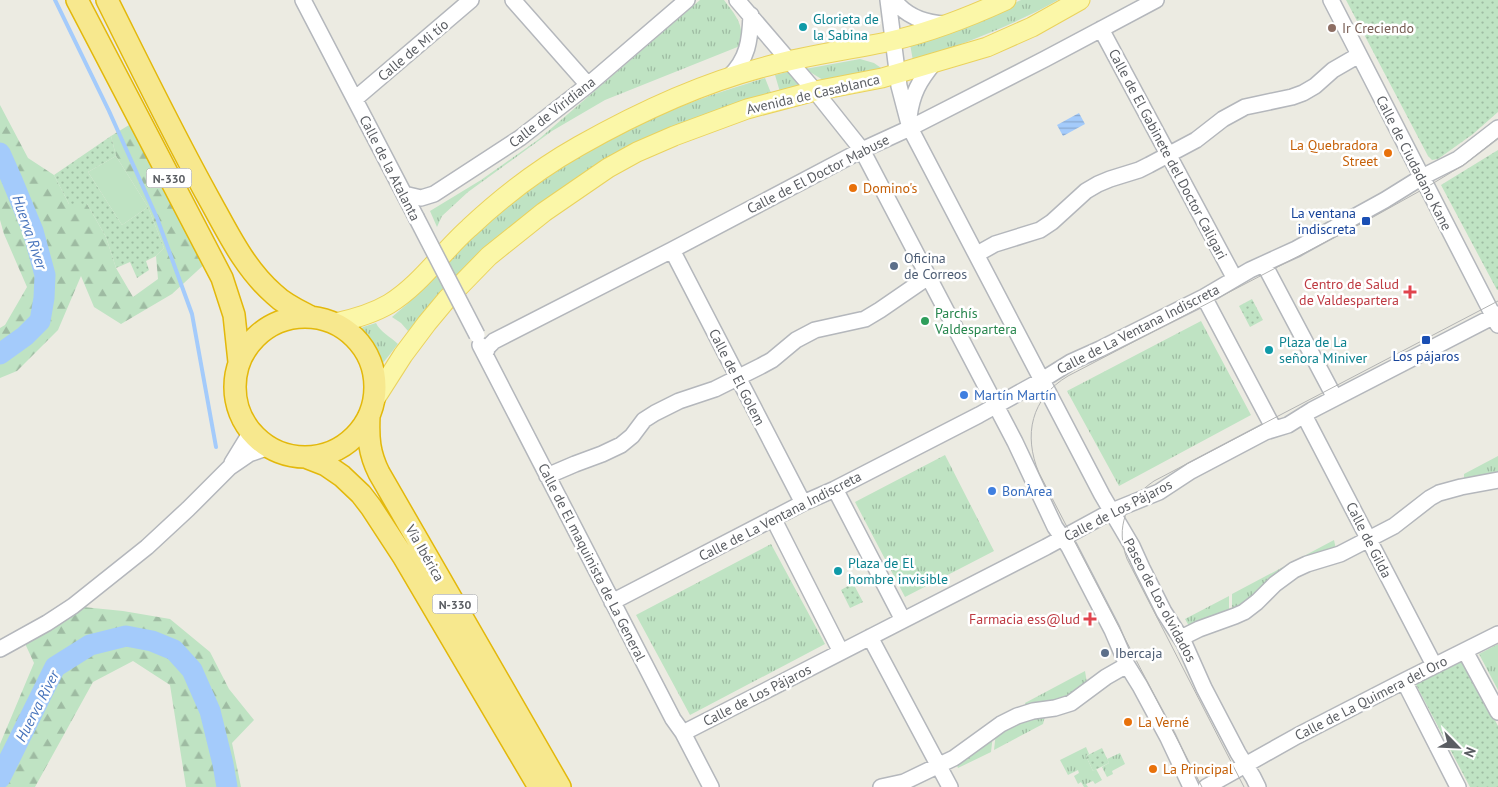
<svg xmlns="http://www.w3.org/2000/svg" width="1498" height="787" font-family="'PT Sans',sans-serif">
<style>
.grass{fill:url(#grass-tufts)}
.forest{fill:url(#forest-firs)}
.park{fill:url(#park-dots)}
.pitch{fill:#bfe3c3}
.water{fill:url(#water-rules)}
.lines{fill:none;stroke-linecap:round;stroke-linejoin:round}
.stream{stroke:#a4cbfb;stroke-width:4}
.river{stroke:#a4cbfb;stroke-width:21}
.minor-casing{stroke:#b4b7bc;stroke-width:18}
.major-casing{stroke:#ead25d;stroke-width:21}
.highway-casing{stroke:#e3b80b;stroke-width:24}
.minor{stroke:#fff;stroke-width:15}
.major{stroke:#fbf7a8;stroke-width:19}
.highway{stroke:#f7e88e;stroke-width:21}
.tram{stroke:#b3b4b4;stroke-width:1}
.minor-bridge-casing{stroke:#b4b7bc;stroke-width:18;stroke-linecap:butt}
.minor-bridge{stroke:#fff;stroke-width:15}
.culture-dot{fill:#0f9aa8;stroke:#fff;stroke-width:2}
.education-dot{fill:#8d6e63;stroke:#fff;stroke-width:2}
.food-dot{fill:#e8710a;stroke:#fff;stroke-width:2}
.transit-dot{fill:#1a4fb4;stroke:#fff;stroke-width:2}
.service-dot{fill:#5c6f8a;stroke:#fff;stroke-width:2}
.health-dot{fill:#e0444e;stroke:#fff;stroke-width:2}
.leisure-dot{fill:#2e9e5b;stroke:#fff;stroke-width:2}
.shop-dot{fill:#3f7fe0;stroke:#fff;stroke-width:2}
.labels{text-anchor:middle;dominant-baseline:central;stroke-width:5;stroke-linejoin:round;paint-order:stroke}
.shield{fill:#fff;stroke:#8c8e91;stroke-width:1}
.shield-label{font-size:12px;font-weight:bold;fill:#5a5d62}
.culture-label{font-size:14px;fill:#0d838f;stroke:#fff;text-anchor:start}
.education-label{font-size:14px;fill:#785e54;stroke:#fff;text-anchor:start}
.street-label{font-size:14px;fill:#5a5d62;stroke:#fff}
.food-label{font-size:14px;fill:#c56008;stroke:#fff;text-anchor:start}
.transit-label{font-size:14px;fill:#164399;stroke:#fff;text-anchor:end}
.service-label{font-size:14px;fill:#4e5e75;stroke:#fff;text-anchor:start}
.health-label{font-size:14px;fill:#be3a42;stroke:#fff;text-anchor:end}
.leisure-label{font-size:14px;fill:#27864d;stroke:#fff;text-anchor:start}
.shop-label{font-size:14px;fill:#366cbe;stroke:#fff;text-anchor:start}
.water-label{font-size:15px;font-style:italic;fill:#4874bc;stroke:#fff}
</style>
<defs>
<pattern id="grass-tufts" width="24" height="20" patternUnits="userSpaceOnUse" patternTransform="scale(1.25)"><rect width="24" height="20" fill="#bfe3c3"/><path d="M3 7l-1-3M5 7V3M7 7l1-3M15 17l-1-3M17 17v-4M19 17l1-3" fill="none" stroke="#9ebba2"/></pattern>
<pattern id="forest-firs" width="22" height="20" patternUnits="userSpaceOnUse" patternTransform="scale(1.25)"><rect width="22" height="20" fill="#bfe3c3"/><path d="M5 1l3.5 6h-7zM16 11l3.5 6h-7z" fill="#9ebba2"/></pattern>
<pattern id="park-dots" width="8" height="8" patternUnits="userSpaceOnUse" patternTransform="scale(1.25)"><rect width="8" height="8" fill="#bfe3c3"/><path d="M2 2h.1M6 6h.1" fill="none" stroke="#9ebba2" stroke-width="1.8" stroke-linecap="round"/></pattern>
<pattern id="water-rules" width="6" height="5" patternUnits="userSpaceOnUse" patternTransform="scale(1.25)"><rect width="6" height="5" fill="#a4cbfb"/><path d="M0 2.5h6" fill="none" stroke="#89a8cf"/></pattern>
</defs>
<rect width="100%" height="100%" fill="#ecebe2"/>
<path class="grass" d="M700 0H724C736 16 745 25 740 46L605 100 552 131 468 192 442 216 437 227 430 211 481 180 539 139Z
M1021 0H1058C1012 26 963 44 913 61L910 44 984 17Z
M860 59 874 63 884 70 829 80H823L805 69Z
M791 71 803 86 780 92 775 75Z
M765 78 771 93C734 105 698 116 663 131 604 159 547 195 497 238 487 247 477 257 468 267 447 288 427 309 408 331L401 323 392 317C401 309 411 301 420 292 438 274 454 255 472 238 526 188 591 145 658 116 693 101 729 89 765 78Z
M1201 321 1251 415 1119 486 1067 391Z
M376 323C380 332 391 337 398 344L383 363H381L373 345 361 329 363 327Z
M945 455 994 551 905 597 855 502Z
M1498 456V472L1464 480V474Z
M1334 540 1336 549 1232 611V594Z
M771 544 825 644 690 715 636 615Z
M1229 596V612L1189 626 1185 619Z
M1498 644V690L1479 654Z
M1085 671 1087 683C1069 700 1049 702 1026 707L1025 703Z
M1045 716 1043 724 994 750 996 732 1012 723Z
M993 735 991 752 958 768 955 761Z
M1086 747 1089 754 1086 756 1093 771 1096 769 1102 780 1095 784 1093 781 1086 784 1088 787H1084L1081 782 1078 784 1074 776 1079 773 1078 770 1068 775 1060 760Z
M1120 753 1125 764 1112 771 1113 774 1107 777 1102 767 1109 763 1107 759Z"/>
<path class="forest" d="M0 105 28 158 54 175 69 204H87L106 237 116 268 133 297 158 279 156 256 164 248 148 207 116 156 111 136 134 122 208 261 172 294 121 324 94 307 81 276 58 330 17 371 0 378V328L5 325 27 287 4 234 0 220Z
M73 606 123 611 170 619 210 652 229 689 254 720 232 743 241 787H186L170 685 133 661 93 682 35 787H0V744L34 663 22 637Z"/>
<path class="park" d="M1346 0H1498V112L1473 134 1438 159 1432 160 1428 156Z
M111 136 116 156 88 172 122 225 148 207 164 248 156 256 146 261 149 270 137 278 130 262 116 268 106 237 87 204H69L54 175Z
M1498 150V290H1497L1441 185Z
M1252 299 1263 320 1250 327 1239 306Z
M853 583 863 602 850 608 841 590Z
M1462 656 1498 726V787H1470L1414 681Z
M1102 748 1109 763 1093 771 1086 756Z"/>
<path class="pitch" d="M116 156 148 207 122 225 88 172Z"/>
<path class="water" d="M1079 113 1085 124 1063 136 1057 125Z"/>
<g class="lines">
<path class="stream" d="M55 0 109 111 157 218 192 314 216 447"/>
<path class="river" d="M0 153 12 180 33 231 45 275 44 298 40 321 25 336 0 354
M0 778 55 667 90 645 126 636 152 641 174 650 192 670 210 711 223 764 227 787"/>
<g class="minor-casing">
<path id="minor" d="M303 0 416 217
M513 0 588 85
M737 0 815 91 862 150 1015 442 1055 527 1069 547 1112 630 1127 665 1140 686 1168 738 1191 787
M888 0 899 86 910 128 1102 495 1132 546 1142 568 1164 612 1184 643 1204 688 1238 753 1253 777 1258 787
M894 0C906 16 925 23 945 24
M1331 0 1498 325
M1101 29 1235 279
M729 77C748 59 750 40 751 15
M355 99 471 0
M909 117C912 94 919 81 934 63
M404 194 421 198 434 194 520 138 588 85 687 0
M672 250 803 503
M977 254 995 244 1040 230 1052 222 1086 191 1098 184 1110 179 1139 170 1149 165 1196 140 1223 119 1245 107 1292 97 1303 93 1315 86 1333 70 1359 55
M1264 264 1335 398
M1204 297 1274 429
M480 345 673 719 683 733 711 787
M485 354 488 347 494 341 672 250 862 150 910 128 1045 59 1156 0
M1304 415 1434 665
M232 463 251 432
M547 476 575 464 602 454 621 445 632 436 644 420 655 413 679 401 715 389 761 366 772 360 796 340 815 330 865 319 880 310 928 277
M835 489 903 620
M773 518 841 652
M612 602 803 503 835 489 979 415 1042 380 1071 362 1100 349 1204 297 1250 270 1296 249 1385 200 1422 177 1458 159 1498 128
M870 637 950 787
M1181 638 1199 629 1235 616 1244 612 1257 602 1275 584 1294 570 1307 564 1340 554 1394 526 1430 498 1439 493 1461 487 1498 480
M0 649 47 623 73 606 147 547 188 509 230 467 249 454 269 447
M1465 651 1498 712
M1404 681 1458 787
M683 733 1046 547 1112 511 1159 492 1191 471 1265 432 1288 425 1312 410 1498 314
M881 787 904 782 954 758 1001 724 1017 716 1033 711 1055 708 1071 703 1106 677 1127 665
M1206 787 1297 736 1404 681 1498 634"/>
</g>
<g class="major-casing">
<path id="major" d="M335 323C354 319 372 314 389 304 420 285 442 252 469 228 501 198 540 168 579 146 639 112 701 83 768 66 808 55 850 50 891 41 931 32 969 17 1006 0
M373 402 403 355 427 323 447 299 489 256 544 212 608 168 637 152 674 136 747 109 815 91 882 78 987 47 1032 27 1080 0"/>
</g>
<g class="highway-casing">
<path id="highway" d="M77 0 222 278 234 315 239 362
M107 0C140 66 172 132 208 197 227 231 244 268 274 294 284 304 297 310 309 316
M235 387a70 70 0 1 1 140 0a70 70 0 1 1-140 0Z
M369 416C368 438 369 453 379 473L560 787
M308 458 326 465 342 476 361 494 371 507 403 556 539 787"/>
</g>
<use href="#minor" class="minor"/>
<use href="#major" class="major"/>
<use href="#highway" class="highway"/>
<path class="tram" d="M1202 787 1039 473C1023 435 1031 398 1068 376L1366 221 1427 187 1465 164 1498 138
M1244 787 1127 559C1115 527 1126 500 1154 481L1498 301"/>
<g class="minor-bridge-casing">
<path id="minor-bridge" d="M416 217 477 335"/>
</g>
<use href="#minor-bridge" class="minor-bridge"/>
</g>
<g class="culture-dot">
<circle cx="803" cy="27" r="5"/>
<circle cx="1269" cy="350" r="5"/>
<circle cx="838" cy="571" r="5"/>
</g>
<circle class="education-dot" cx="1332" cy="28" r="5"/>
<g class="food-dot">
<circle cx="1388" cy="153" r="5"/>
<circle cx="853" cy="188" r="5"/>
<circle cx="1128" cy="722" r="5"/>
<circle cx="1153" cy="769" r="5"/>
</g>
<g class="transit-dot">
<rect x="1361" y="216" width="10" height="10" rx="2.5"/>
<rect x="1421" y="335" width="10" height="10" rx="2.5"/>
</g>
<g class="service-dot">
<circle cx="894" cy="266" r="5"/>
<circle cx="1105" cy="653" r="5"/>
</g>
<g class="health-dot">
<path d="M1407.5 284.5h5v5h5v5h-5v5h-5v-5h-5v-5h5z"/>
<path d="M1087.5 611.5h5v5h5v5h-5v5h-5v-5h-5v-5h5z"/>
</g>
<circle class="leisure-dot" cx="925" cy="321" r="5"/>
<g class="shop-dot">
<circle cx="964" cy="395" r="5"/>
<circle cx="992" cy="491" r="5"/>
</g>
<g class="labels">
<g class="shield">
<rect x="146.5" y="168.5" width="45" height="19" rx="4"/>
<rect x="432.5" y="594.5" width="45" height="19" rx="4"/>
</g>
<g class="shield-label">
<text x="169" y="178">N-330</text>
<text x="455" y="604">N-330</text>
</g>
<g class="culture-label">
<text x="813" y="19">Glorieta de<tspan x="813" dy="16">la Sabina</tspan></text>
<text x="1279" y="342">Plaza de La<tspan x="1279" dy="16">señora Miniver</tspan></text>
<text x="848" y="563">Plaza de El<tspan x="848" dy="16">hombre invisible</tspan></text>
</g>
<g class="education-label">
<text x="1342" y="28">Ir Creciendo</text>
</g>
<g class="street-label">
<text transform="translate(413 50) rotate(-40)">Calle de Mi tío</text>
<text transform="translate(813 94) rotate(-13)">Avenida de Casablanca</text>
<text transform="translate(552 112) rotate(-38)">Calle de Viridiana</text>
<text transform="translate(1168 154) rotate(62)">Calle de El Gabinete del Doctor Caligari</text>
<text transform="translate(1414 163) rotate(63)">Calle de Ciudadano Kane</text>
<text transform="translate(390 168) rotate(63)">Calle de la Atalanta</text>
<text transform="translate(818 174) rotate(-27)">Calle de El Doctor Mabuse</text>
<text transform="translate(1138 329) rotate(-27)">Calle de La Ventana Indiscreta</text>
<text transform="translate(737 377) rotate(63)">Calle de El Golem</text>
<text transform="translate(1118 510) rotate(-27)">Calle de Los Pájaros</text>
<text transform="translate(780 516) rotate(-27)">Calle de La Ventana Indiscreta</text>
<text transform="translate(1369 540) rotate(63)">Calle de Gilda</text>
<text transform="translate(425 553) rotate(60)">Vía Ibérica</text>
<text transform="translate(592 562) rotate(63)">Calle de El maquinista de La General</text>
<text transform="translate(1160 600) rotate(62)">Paseo de Los olvidados</text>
<text transform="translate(757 695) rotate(-27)">Calle de Los Pájaros</text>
<text transform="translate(1371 698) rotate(-27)">Calle de La Quimera del Oro</text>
</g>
<g class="food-label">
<text x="1378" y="145" text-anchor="end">La Quebradora<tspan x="1378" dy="16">Street</tspan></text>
<text x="863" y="188">Domino's</text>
<text x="1138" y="722">La Verné</text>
<text x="1163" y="769">La Principal</text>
</g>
<g class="transit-label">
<text x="1356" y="213">La ventana<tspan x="1356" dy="16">indiscreta</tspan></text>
<text x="1426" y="356" text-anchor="middle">Los pájaros</text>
</g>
<g class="service-label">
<text x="904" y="258">Oficina<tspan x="904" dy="16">de Correos</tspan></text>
<text x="1115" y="653">Ibercaja</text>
</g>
<g class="health-label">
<text x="1399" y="284">Centro de Salud<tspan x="1399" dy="16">de Valdespartera</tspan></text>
<text x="1080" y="619">Farmacia ess@lud</text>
</g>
<g class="leisure-label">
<text x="935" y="313">Parchís<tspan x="935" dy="16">Valdespartera</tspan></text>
</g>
<g class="shop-label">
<text x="974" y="395">Martín Martín</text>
<text x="1002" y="491">BonÀrea</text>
</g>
<g class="water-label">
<text transform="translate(30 232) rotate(71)">Huerva River</text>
<text transform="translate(37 706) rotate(-63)">Huerva River</text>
</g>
</g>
<g transform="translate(1458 747) rotate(114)" stroke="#ffffff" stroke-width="4" paint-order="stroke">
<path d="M0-4L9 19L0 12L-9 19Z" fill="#5a5d62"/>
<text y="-8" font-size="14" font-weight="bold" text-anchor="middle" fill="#5a5d62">N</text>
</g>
</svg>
